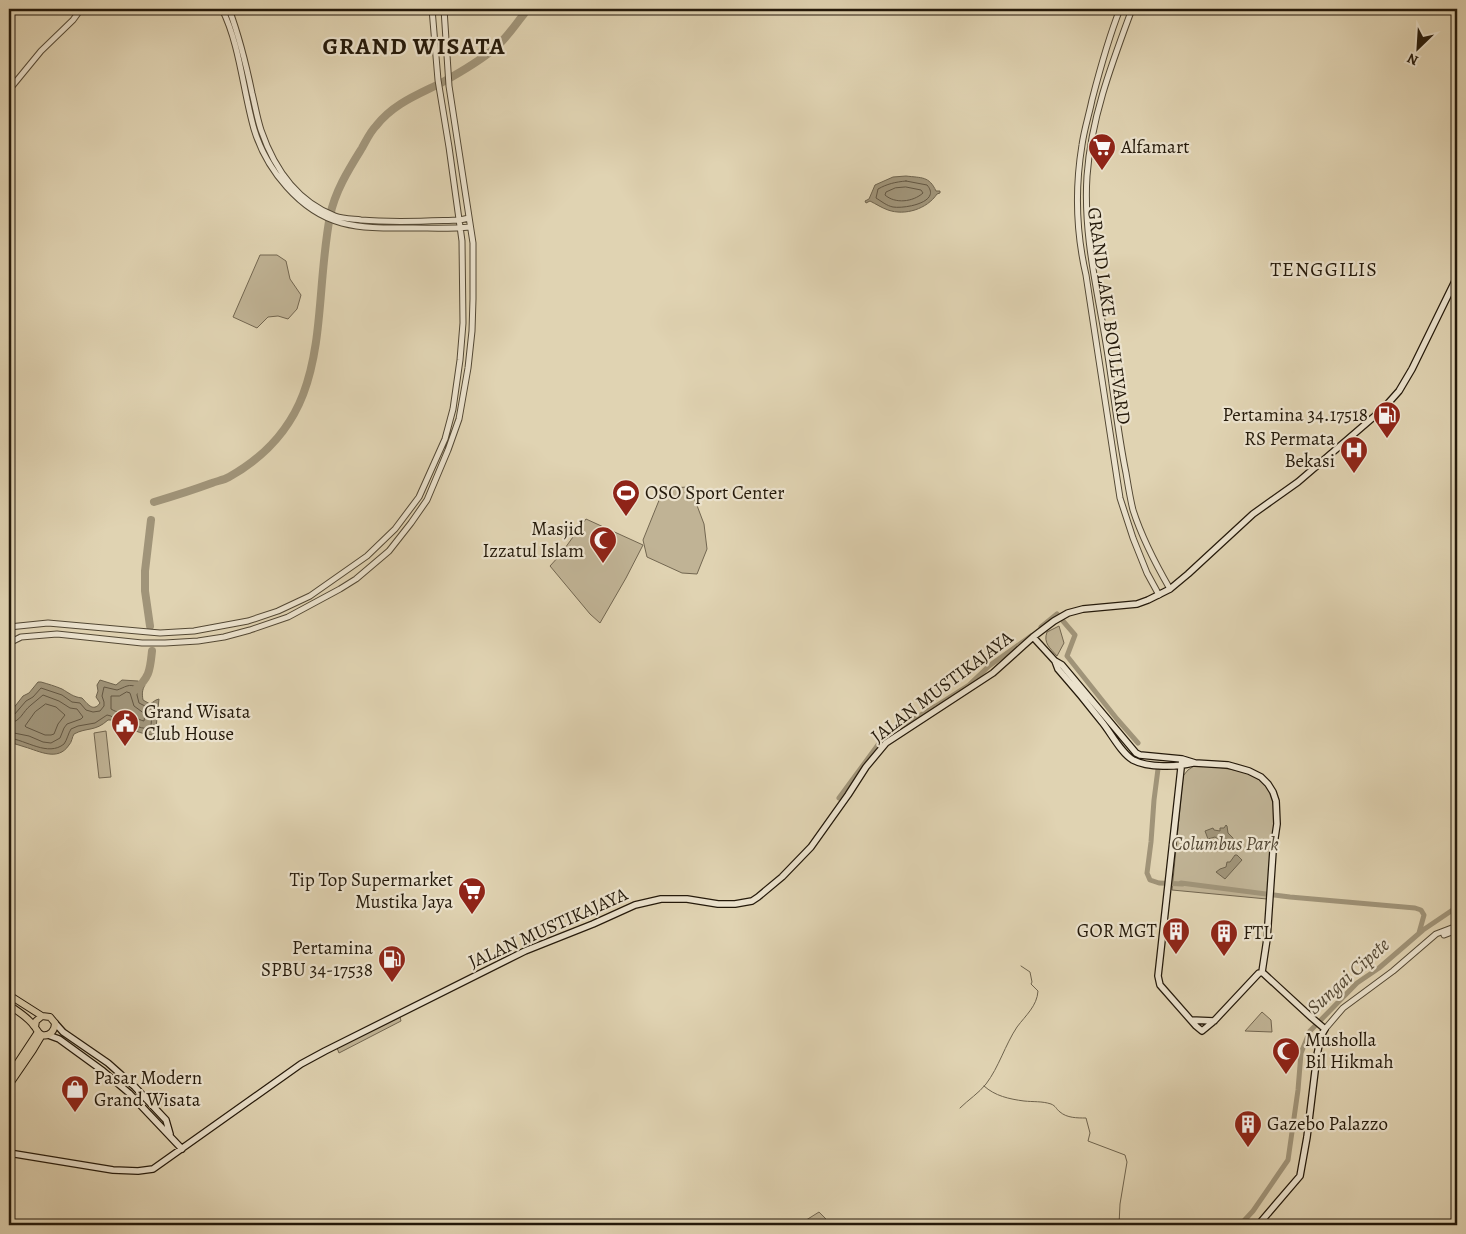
<svg xmlns="http://www.w3.org/2000/svg" width="1466" height="1234" font-family="Alegreya,serif">
<style>
.green{fill:#c0b395;stroke:#726650}
.water{fill:#a09479;stroke:#6e634d}
.lines{fill:none;stroke-linecap:round;stroke-linejoin:round}
.shore{stroke:#625642;stroke-width:1}
.stream{stroke:#6e634d;stroke-width:1}
.canal{stroke:#a09479;stroke-width:5}
.river{stroke:#a09479;stroke-width:8}
.tertiary-casing{stroke:#534834;stroke-width:7}
.secondary-casing{stroke:#24190a;stroke-width:8}
.primary-casing{stroke:#24190a;stroke-width:8}
.tertiary{stroke:#ebe2cd;stroke-width:5}
.secondary{stroke:#ebe2cd;stroke-width:5.5}
.primary{stroke:#e0d3b2;stroke-width:6}
.labels{text-anchor:middle;dominant-baseline:central;stroke-width:4.5;stroke-linejoin:round;paint-order:stroke}
.poi-label{font-size:19px;fill:#24190a;stroke:#ebe2cd;text-anchor:start}
.street-label{font-size:19px;fill:#24190a;stroke:#ebe2cd}
.park-label{font-size:19px;font-style:italic;fill:#534734;stroke:#ebe2cd}
.neighbourhood-label{font-size:20px;letter-spacing:1px;fill:#24190a;stroke:#ebe2cd}
.water-label{font-size:20px;font-style:italic;fill:#564a36;stroke:#ebe2cd}
.district-label{font-size:24px;font-weight:bold;letter-spacing:1px;fill:#24190a;stroke:#ebe2cd}
</style>
<rect width="100%" height="100%" fill="#e0d3b2"/>
<filter id="stains"><feTurbulence type="fractalNoise" baseFrequency=".004" numOctaves="4"/><feColorMatrix values="0 0 0 0 .2 0 0 0 0 .09 0 0 0 0 .02 0 0 0 .5 -.17"/></filter>
<radialGradient id="worn" r=".72"><stop offset=".6" stop-color="#630" stop-opacity="0"/><stop offset="1" stop-color="#630" stop-opacity=".3"/></radialGradient>
<path class="green" d="M260 255H277L286 261 290 279 301 295 297 309 288 319 278 316 268 317 257 328 233 317Z
M690 487 704 524 707 549 697 574 682 573 647 557 643 540 664 488Z
M586 519 643 545 626 578 600 623 590 614 550 566 560 555Z
M1059 626 1064 643 1057 656C1050 648 1043 643 1047 632Z
M106 731 111 777 99 778 94 733Z
M1194 766C1205 765 1217 767 1228 769 1282 776 1276 811 1272 853 1270 867 1271 885 1267 899L1172 890 1183 776 1188 770Z
M1262 1012 1271 1020 1272 1032 1245 1031Z
M400 1017 401 1021 339 1053 337 1048Z
M819 1212 832 1225H804L803 1222Z"/>
<path class="water" d="M906 176C922 178 929 176 936 191H940V193L937 194C927 209 905 216 888 210 882 208 876 204 870 201L866 203 865 201 869 199 875 185 893 177Z
M100 680 116 685 122 680 138 681 145 685C142 690 142 694 143 700L150 704 156 700 159 699 156 728 153 735C142 734 126 730 122 718L118 716 113 720H108C95 732 87 727 74 734 72 737 72 742 69 745 58 762 39 751 25 747 20 745 14 744 9 742V714L23 696 29 693 38 682H41C48 684 55 686 62 689 69 693 73 697 82 698 87 703 93 713 100 703L96 697 98 691 97 685Z
M1226 825 1227 826 1228 833 1234 839 1229 848 1222 850 1218 846V839L1215 837 1208 839 1205 831 1213 828 1214 830 1220 831V828H1224Z
M1235 855H1237L1242 860 1225 879 1216 872 1220 869 1226 867 1227 862H1230Z"/>
<g class="lines">
<path class="shore" d="M906 181 927 185C942 202 905 209 893 207 887 206 881 201 876 198L878 189C887 184 895 182 906 181Z
M906 187 921 190 923 193C913 202 895 204 885 195L886 192 895 188Z
M127 692 130 693 134 706 145 714 144 721C137 720 133 713 126 712 118 710 119 714 111 709V696H119Z
M46 704 56 707 65 715 58 724 54 734 51 735H45L26 727 25 726 35 712Z
M9 717 14 715 26 701 33 697 41 688 62 695 72 702 80 703 86 710 93 712 100 711 104 706V702L102 696 104 687 117 690C124 688 130 682 137 688V695L139 703 151 709 152 711 151 726 149 729C144 728 139 728 135 725 127 720 125 715 116 721L111 716 107 715 95 723 78 726 71 729C68 734 67 740 64 744 48 757 26 740 9 738
M9 723C21 722 22 712 31 705 35 702 39 698 43 695L59 701 70 708 77 709 83 717 81 719 67 724 64 728 60 738 51 743 43 742 29 736 9 732"/>
<path class="stream" d="M984 1086C995 1096 1009 1099 1024 1101 1033 1102 1042 1101 1051 1104 1056 1106 1056 1109 1060 1112 1067 1118 1077 1118 1086 1118L1090 1133 1088 1141 1125 1155 1127 1162 1120 1204 1119 1225
M960 1108C968 1100 979 1093 986 1084 999 1067 1005 1045 1017 1027 1026 1015 1037 1006 1038 991L1031 984 1032 982 1030 972 1021 966"/>
<path class="canal" d="M1041 627 1057 614 1075 635 1067 656 1117 719 1138 743
M1158 769 1154 800 1151 842 1147 873 1150 880 1159 883 1183 884
M839 798 883 738 936 706 969 685 989 666 1031 636
M1181 883 1290 897 1415 908 1421 910 1424 915 1419 933
M1240 1225 1253 1211 1288 1160 1298 1090 1301 1053 1310 1031 1357 983 1379 968 1423 930 1457 907"/>
<path class="river" d="M154 502C174 496 193 490 212 483 217 481 224 480 229 477 336 417 311 317 330 216 335 191 349 169 362 148 366 141 370 132 376 126 393 104 417 95 441 83 459 73 479 62 495 48 506 39 515 25 524 14L526 9
M150 626 145 591V571L151 520
M134 691C150 677 150 670 152 651"/>
<g class="tertiary-casing">
<path id="tertiary" d="M222 9C240 45 243 91 254 129 266 169 300 212 342 223 365 229 389 228 413 228 432 228 451 229 470 227
M229 9C239 36 246 64 252 93 255 105 257 118 261 130 274 168 296 201 335 216 343 219 353 219 361 220 394 223 427 221 460 220L469 218
M1120 9C1108 39 1100 69 1092 100 1089 115 1084 130 1082 145 1075 188 1076 232 1086 275L1120 498 1133 538 1147 573 1159 595
M1132 9C1112 63 1091 118 1087 176 1083 238 1099 296 1108 356 1114 395 1118 434 1126 473 1128 485 1130 498 1133 510 1142 538 1155 563 1170 589
M9 90 41 51 73 20 81 9
M9 627 48 623 160 633 194 631 248 621 278 611 310 596 367 556 395 529 419 497 445 439 453 409 460 360 463 323 462 241 449 147 438 80 432 9
M9 629 13 641
M9 643 21 637 57 634 142 643H165L198 641 224 637 250 630 288 617 340 589 356 579 389 551 411 523 427 500 448 450 459 419 468 368 472 331 473 299V243L449 86 444 9
M1444 935 1457 930
M1325 1029 1343 1008 1393 971 1436 934 1457 926"/>
</g>
<g class="secondary-casing">
<path id="secondary" d="M1033 637 1055 661 1058 669C1073 686 1088 704 1102 722 1111 733 1121 753 1133 760 1148 768 1178 767 1193 763
M1055 661 1062 665 1136 753 1140 755 1182 759 1195 763 1228 765 1249 771 1261 777 1268 784 1273 792 1276 801 1277 824 1273 851 1267 939 1262 972
M1182 759 1158 976 1160 985 1196 1026 1202 1031 1214 1021 1259 973 1262 972 1312 1018 1325 1029 1321 1036 1317 1055 1307 1137 1300 1176 1258 1225
M1191 1020 1214 1021
M55 1023 63 1032 108 1063 135 1087 166 1120 170 1134
M48 1035 59 1039 103 1071 129 1093 182 1149
M9 1153 113 1170 138 1171 153 1169 301 1064 325 1051 525 951 593 924 635 905 661 899H687L718 904H735L752 901 758 897 782 877 811 847 848 795 866 767 886 743 993 673 1033 637 1054 621 1068 613 1083 609 1137 604 1148 600 1170 589 1188 574 1253 514 1298 482 1383 409 1399 391 1412 369 1457 277"/>
</g>
<g class="primary-casing">
<path id="primary" d="M9 995 42 1016
M9 1005C17 1011 28 1017 34 1026 37 1029 37 1033 42 1035 50 1037 55 1030 55 1023L50 1017 42 1016 36 1021 35 1027
M9 1076 38 1032
M9 1085 33 1050 42 1035"/>
</g>
<use href="#tertiary" class="tertiary"/>
<use href="#secondary" class="secondary"/>
<use href="#primary" class="primary"/>
</g>
<defs>
<g id="supermarket-pin" transform="scale(1.4375)"><path d="M0 17L-7.5 6A9.5 9.5 0 1 1 7.5 6Z" fill="#8f2418" stroke="#ebe2cd"/><path d="M-6-5.5h2.5l.6 2H6L4.5 2H-2.5L-4.4-4H-6ZM-1.5 3.2a1.3 1.3 0 1 0 .1 0ZM3 3.2a1.3 1.3 0 1 0 .1 0Z" fill="#fff"/></g>
<g id="fuel-pin" transform="scale(1.4375)"><path d="M0 17L-7.5 6A9.5 9.5 0 1 1 7.5 6Z" fill="#8f2418" stroke="#ebe2cd"/><path d="M-5.5-6h7V0h2V4h1.3V-2.5L3-4.5l.8-.8L6-3V5H2.5V1h-1V6h-7ZM-4.2-4.7v3.2H.2V-4.7Z" fill="#fff"/></g>
<g id="hospital-pin" transform="scale(1.4375)"><path d="M0 17L-7.5 6A9.5 9.5 0 1 1 7.5 6Z" fill="#8f2418" stroke="#ebe2cd"/><path d="M-5-5h3v3.5h4V-5h3V5h-3V1.5h-4V5h-3Z" fill="#fff"/></g>
<g id="stadium-pin" transform="scale(1.4375)"><path d="M0 17L-7.5 6A9.5 9.5 0 1 1 7.5 6Z" fill="#8f2418" stroke="#ebe2cd"/><path d="M0-5a6.5 5 0 1 0 0 10a6.5 5 0 1 0 0-10ZM-3.5-1.8h7v3.6h-7Z" fill="#fff"/></g>
<g id="mosque-pin" transform="scale(1.4375)"><path d="M0 17L-7.5 6A9.5 9.5 0 1 1 7.5 6Z" fill="#8f2418" stroke="#ebe2cd"/><path d="M3.5-4.9A6 6 0 1 0 3.5 4.9A5 5 0 1 1 3.5-4.9Z" fill="#fff"/></g>
<g id="civic-pin" transform="scale(1.4375)"><path d="M0 17L-7.5 6A9.5 9.5 0 1 1 7.5 6Z" fill="#8f2418" stroke="#ebe2cd"/><path d="M-.6-6.5H3V-4.5H.6V-3L4-1V1h2V6H-6V1h2V-1L-.6-3ZM-1.2 2.5V6h2.4V2.5Z" fill="#fff"/></g>
<g id="building-pin" transform="scale(1.4375)"><path d="M0 17L-7.5 6A9.5 9.5 0 1 1 7.5 6Z" fill="#8f2418" stroke="#ebe2cd"/><path d="M-4-6H4V6H1V3H-1V6H-4ZM-2.5-4.3h1.7v1.8h-1.7ZM.8-4.3h1.7v1.8H.8ZM-2.5-1h1.7V.8h-1.7ZM.8-1h1.7V.8H.8Z" fill="#fff"/></g>
<g id="shop-pin" transform="scale(1.4375)"><path d="M0 17L-7.5 6A9.5 9.5 0 1 1 7.5 6Z" fill="#8f2418" stroke="#ebe2cd"/><path d="M-5-2.5h2.3a2.7 3.5 0 0 1 5.4 0H5L5.5 6h-11ZM-1.5-2.5h3a1.5 2.3 0 0 0-3 0Z" fill="#fff"/></g>
</defs>
<g fill-rule="evenodd">
<use href="#supermarket-pin" x="1102" y="147"/>
<use href="#fuel-pin" x="1387" y="415"/>
<use href="#hospital-pin" x="1354" y="450"/>
<use href="#stadium-pin" x="626" y="493"/>
<use href="#mosque-pin" x="603" y="540"/>
<use href="#civic-pin" x="125" y="723"/>
<use href="#supermarket-pin" x="472" y="891"/>
<use href="#building-pin" x="1176" y="931"/>
<use href="#building-pin" x="1224" y="933"/>
<use href="#fuel-pin" x="392" y="959"/>
<use href="#mosque-pin" x="1286" y="1051"/>
<use href="#shop-pin" x="75" y="1089"/>
<use href="#building-pin" x="1248" y="1124"/>
</g>
<g class="labels">
<g class="poi-label">
<text x="1121" y="147">Alfamart</text>
<text x="1368" y="415" text-anchor="end">Pertamina 34.17518</text>
<text x="1335" y="439" text-anchor="end">RS Permata<tspan x="1335" dy="22">Bekasi</tspan></text>
<text x="645" y="493">OSO Sport Center</text>
<text x="584" y="529" text-anchor="end">Masjid<tspan x="584" dy="22">Izzatul Islam</tspan></text>
<text x="144" y="712">Grand Wisata<tspan x="144" dy="22">Club House</tspan></text>
<text x="453" y="880" text-anchor="end">Tip Top Supermarket<tspan x="453" dy="22">Mustika Jaya</tspan></text>
<text x="1157" y="931" text-anchor="end">GOR MGT</text>
<text x="1243" y="933">FTL</text>
<text x="373" y="948" text-anchor="end">Pertamina<tspan x="373" dy="22">SPBU 34-17538</tspan></text>
<text x="1305" y="1040">Musholla<tspan x="1305" dy="22">Bil Hikmah</tspan></text>
<text x="94" y="1078">Pasar Modern<tspan x="94" dy="22">Grand Wisata</tspan></text>
<text x="1267" y="1124">Gazebo Palazzo</text>
</g>
<g class="street-label">
<text transform="translate(1109 316) rotate(82)">GRAND LAKE BOULEVARD</text>
<text transform="translate(942 687) rotate(-37)">JALAN MUSTIKAJAYA</text>
<text transform="translate(548 928) rotate(-24)">JALAN MUSTIKAJAYA</text>
</g>
<g class="park-label">
<text x="1225" y="844">Columbus Park</text>
</g>
<g class="neighbourhood-label">
<text x="1324" y="269">TENGGILIS</text>
</g>
<g class="water-label">
<text transform="translate(1348 976) rotate(-42)">Sungai Cipete</text>
</g>
<g class="district-label">
<text x="414" y="46">GRAND WISATA</text>
</g>
</g>
<rect width="1466" height="1234" fill="none" stroke="#e0d3b2" stroke-width="30"/>
<rect x="10" y="10" width="1446" height="1214" fill="none" stroke="#24190a" stroke-width="2.5"/>
<rect x="15" y="15" width="1436" height="1204" fill="none" stroke="#24190a"/>
<g transform="translate(1418 48) rotate(205)" stroke="#ebe2cd" stroke-width="4" paint-order="stroke">
<path d="M0-4L9 19L0 12L-9 19Z" fill="#24190a"/>
<text y="-8" font-size="14" font-weight="bold" text-anchor="middle" fill="#24190a">N</text>
</g>
<rect width="100%" height="100%" filter="url(#stains)"/>
<rect width="100%" height="100%" fill="url(#worn)"/>
</svg>
